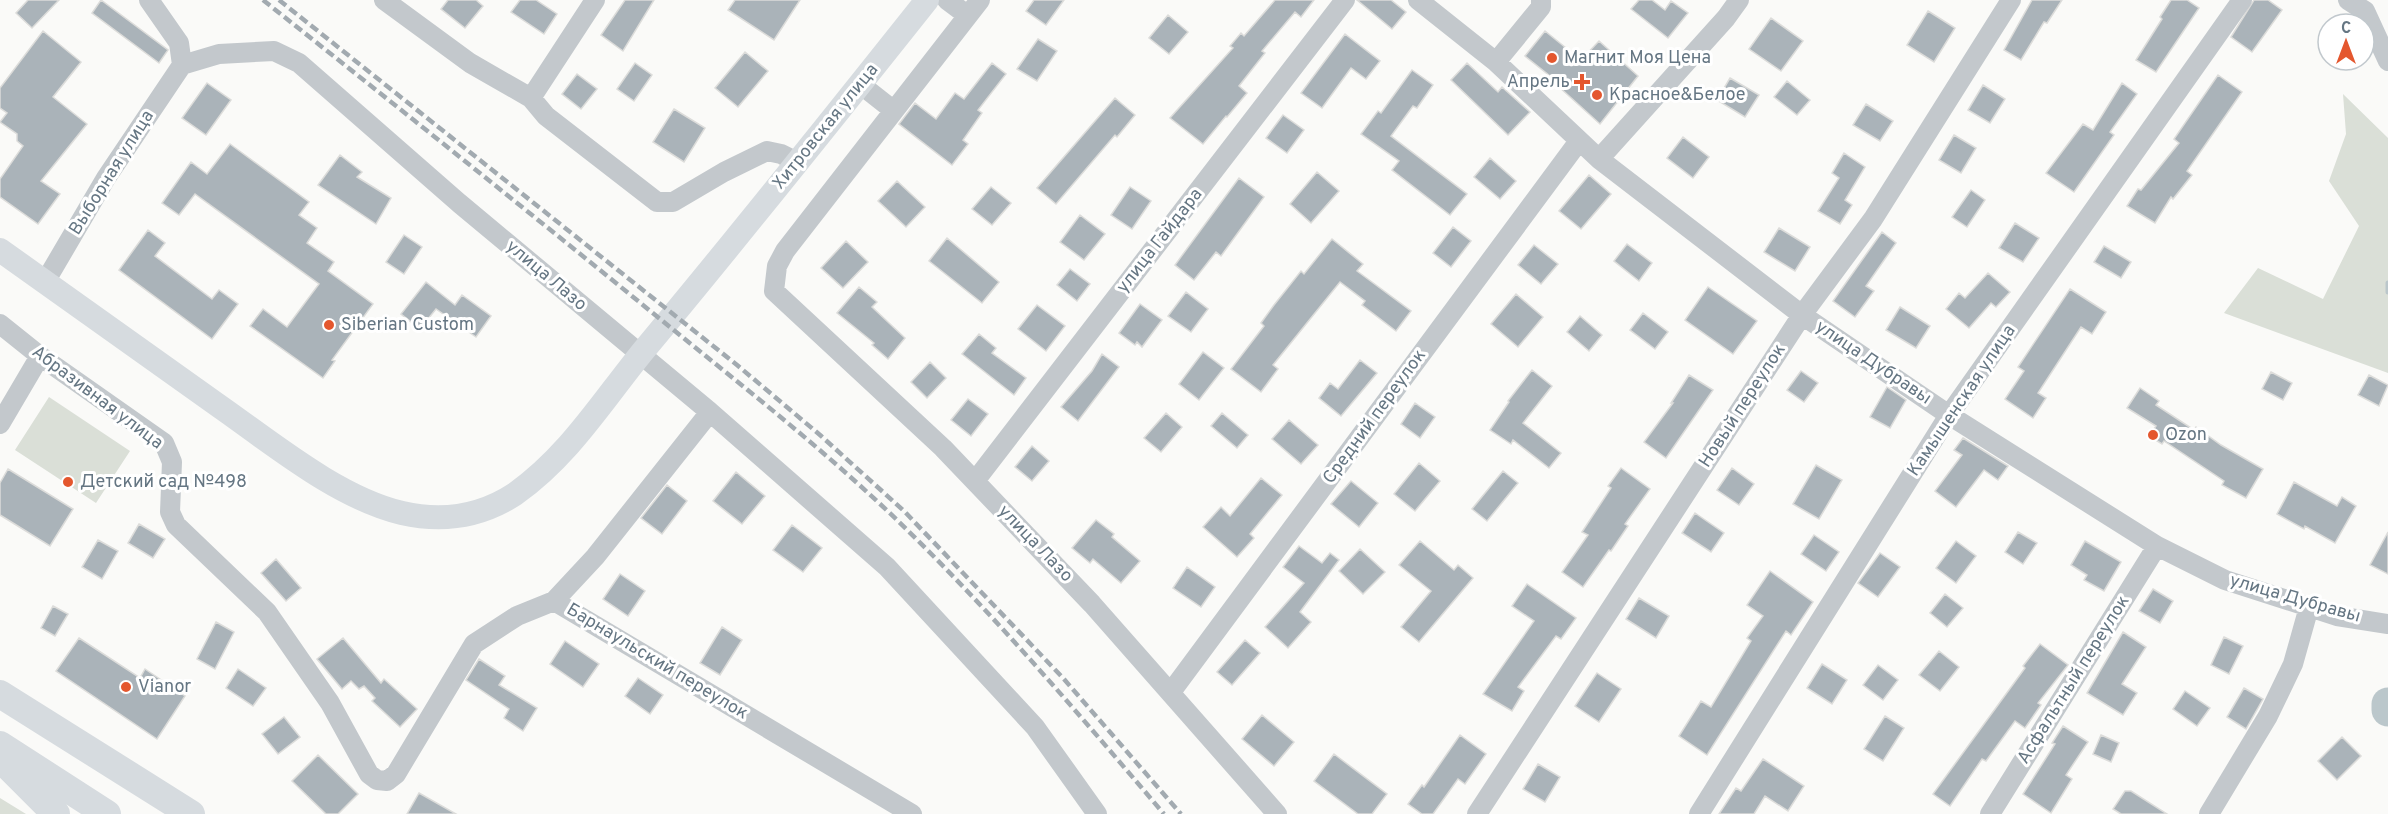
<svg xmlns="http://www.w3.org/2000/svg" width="2388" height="814" font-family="Overpass,sans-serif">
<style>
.green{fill:#dadfd7}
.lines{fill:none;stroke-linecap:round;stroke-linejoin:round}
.stream{stroke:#bbc7cb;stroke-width:5}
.river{stroke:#bbc7cb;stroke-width:33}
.building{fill:#aab3b9;stroke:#dcdcda;stroke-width:1.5}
.minor{stroke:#c3c8cc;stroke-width:20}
.major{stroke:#d6dbdf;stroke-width:24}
.highway{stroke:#d6dbdf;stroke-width:28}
.rail{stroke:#a2aab0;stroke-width:4.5;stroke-dasharray:9 4.5;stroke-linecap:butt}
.poi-dot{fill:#e4572e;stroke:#fff;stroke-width:2}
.labels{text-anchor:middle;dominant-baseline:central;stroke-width:6;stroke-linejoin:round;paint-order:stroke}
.poi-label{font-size:18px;fill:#657683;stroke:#fff;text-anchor:start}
.street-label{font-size:18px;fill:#657683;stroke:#fff}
</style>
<rect width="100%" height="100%" fill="#fafaf8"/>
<path class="green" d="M2343 94 2388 138V373L2224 313 2258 268 2323 299 2359 226 2329 181 2346 134Z
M49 397 130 451 96 503 15 450Z
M0 798 26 814H0Z"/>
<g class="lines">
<path class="stream" d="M2388 283V292"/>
<path class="river" d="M2388 704V710"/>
</g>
<path class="building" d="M28 0H59L32 28 16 13Z
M101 0 168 50 159 63 92 13Z
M448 0H476L483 6 465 28 441 9Z
M520 0H536L557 14 544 34 511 12Z
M625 0H654L623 51 601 35Z
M735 0H800L774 40 728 10Z
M1034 0H1064L1046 25 1026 11Z
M1275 0H1314L1301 17 1295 12 1262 51 1265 53 1239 86 1247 93 1227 117 1226 116 1203 144 1170 118 1233 48 1230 46 1241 33 1244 36Z
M1357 0H1391L1406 12 1392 29Z
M1639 0H1652L1665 10 1671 1 1688 13 1668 38 1631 9Z
M2032 0H2062L2047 23 2044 22 2021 60 2004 50Z
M2171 0H2187L2199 8 2156 72 2136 60 2162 19 2160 17Z
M2254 0H2268L2282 10 2252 52 2231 37Z
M1928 11 1955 28 1934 62 1907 45Z
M1168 15 1188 32 1169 54 1149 38Z
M1771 18 1803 41 1781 71 1749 49Z
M43 31 81 62 53 97 87 124 41 181 60 194 38 224 0 197V179L23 146 17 141V134L0 122 7 113 0 108V88Z
M1545 31 1581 60 1599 41 1638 76 1600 124 1558 86 1560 84 1525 56Z
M1345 34 1380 61 1366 79 1351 68 1322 108 1301 93Z
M1038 39 1057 51 1037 81 1017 69Z
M745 52 768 71 738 107 715 88Z
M635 63 652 75 634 101 617 89Z
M992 63 1006 74 978 110 982 113 963 140 968 144 952 165 899 124 915 103 936 119 955 93 964 99Z
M1467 63 1498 92 1502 87 1530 112 1508 135 1451 80Z
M1412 70 1433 85 1417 108 1413 106 1391 136 1467 194 1450 215 1392 170 1399 161 1361 134 1378 111 1381 113Z
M577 74 597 89 581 109 562 94Z
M2218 75 2242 92 2187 171 2192 175 2173 199 2171 197 2155 223 2127 206 2138 189 2141 190 2179 143 2174 139Z
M1730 78 1759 95 1745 117 1717 100Z
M1787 81 1810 100 1797 115 1774 97Z
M207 83 231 100 206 135 182 118Z
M2122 83 2137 94 2110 132 2114 135 2074 192 2046 173 2083 124 2093 130Z
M1983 85 2005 99 1990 123 1968 110Z
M1115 98 1135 115 1117 137 1115 135 1056 204 1037 188Z
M1866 104 1893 121 1880 141 1853 125Z
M674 109 705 128 684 162 653 142Z
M1283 115 1304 130 1287 153 1266 138Z
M1954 135 1976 148 1961 173 1939 160Z
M1683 137 1709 157 1693 178 1667 158Z
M230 144 309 202 299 215 317 228 307 243 334 262 328 271 373 304 332 360 335 361 323 378 250 326 263 309 287 327 319 284 195 194 179 215 162 203 191 162 207 174Z
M1844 153 1865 167 1845 200 1852 205 1840 224 1818 211 1839 178 1832 173Z
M340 155 362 172 357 177 391 198 376 224 318 185Z
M1490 158 1516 181 1500 199 1474 177Z
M1317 172 1339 191 1311 223 1290 204Z
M1589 175 1611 194 1581 229 1559 211Z
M1239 178 1264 197 1221 256 1216 252 1194 280 1175 265Z
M897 181 925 207 906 227 878 201Z
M991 187 1011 203 992 225 972 209Z
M1130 187 1151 201 1132 229 1111 215Z
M1971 190 1985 200 1967 227 1952 217Z
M1080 215 1105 234 1084 260 1060 242Z
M2015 223 2039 238 2023 262 1999 248Z
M1453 227 1471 241 1451 267 1433 253Z
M1779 228 1810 247 1795 271 1764 252Z
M148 230 165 243 155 256 212 299 219 290 238 304 212 339 119 270Z
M1882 232 1896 243 1866 286 1874 291 1855 317 1833 301Z
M404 235 422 247 404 274 386 262Z
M947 238 999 282 982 303 929 261Z
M1332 239 1363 264 1357 271 1411 311 1396 331 1362 305 1365 301 1340 282 1273 365 1278 369 1261 392 1231 369 1264 326 1261 323 1274 305 1301 271 1304 274Z
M846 241 868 262 843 288 821 268Z
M1627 244 1652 263 1639 281 1614 261Z
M1534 245 1558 264 1541 284 1518 265Z
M2104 246 2131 262 2121 278 2094 262Z
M1070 269 1090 284 1077 301 1057 285Z
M1988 273 2010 292 1996 307 1991 303 1969 328 1946 309 1959 293 1965 298Z
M426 282 455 305 462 295 491 316 476 337 436 309 420 329 401 314Z
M859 287 877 302 872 307 905 338 888 359 872 345 874 343 837 313Z
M1708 287 1757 321 1733 354 1685 320Z
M2070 289 2106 312 2092 334 2081 327 2038 393 2046 398 2033 418 2005 399 2024 371 2018 367Z
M1186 292 1208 309 1191 332 1168 316Z
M1516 294 1543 317 1518 347 1491 324Z
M1140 304 1162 320 1142 347 1137 342 1135 345 1119 333Z
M1037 305 1065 326 1046 351 1018 329Z
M1900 307 1930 326 1916 348 1886 330Z
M1643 313 1668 332 1655 349 1630 330Z
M1580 316 1602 335 1589 351 1567 332Z
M979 334 996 348 992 353 1026 378 1014 395 962 354Z
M1203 352 1224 368 1199 400 1179 384Z
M1102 354 1119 367 1078 421 1061 407 1092 371Z
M1360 360 1377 373 1341 416 1319 398 1330 383 1338 389Z
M930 362 946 378 927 398 911 382Z
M1532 370 1552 386 1523 423 1561 453 1549 468 1513 440 1511 444 1490 430 1509 402 1508 401Z
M1801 371 1818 383 1804 402 1787 390Z
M2271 372 2292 383 2283 400 2262 389Z
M1689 375 1713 390 1666 458 1644 442 1673 403H1671Z
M2369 375 2388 385 2379 406 2358 395Z
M1887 387 1906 400 1890 428 1870 417Z
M2140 388 2159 401 2156 405 2194 430 2196 427 2221 445 2263 469 2246 498 2222 485 2224 481 2164 441 2162 444 2149 436 2156 426 2127 408Z
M968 399 988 414 971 436 951 420Z
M1415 403 1435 417 1420 438 1401 424Z
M1166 413 1182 427 1161 452 1144 438Z
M1222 413 1248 435 1237 448 1211 426Z
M1289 420 1318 445 1301 464 1272 439Z
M1963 438 2008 466 1998 480 1984 470 1956 507 1935 491 1962 455 1954 450Z
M1032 446 1049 461 1032 481 1015 467Z
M1419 463 1440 481 1415 511 1394 494Z
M1816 465 1842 480 1819 519 1793 504Z
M1621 468 1650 489 1625 524 1628 526 1611 551 1609 550 1583 587 1562 572 1588 535 1582 532 1611 488 1608 486Z
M1732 468 1754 484 1739 505 1717 490Z
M8 469 73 509 50 546 0 515V483Z
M1503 471 1518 483 1487 521 1472 509Z
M736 472 765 496 742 524 713 501Z
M1261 478 1282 495 1250 534 1254 538 1237 557 1203 527 1221 507 1230 516Z
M1351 481 1378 503 1359 527 1331 504Z
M2294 482 2337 506 2342 497 2356 506 2335 543 2305 526 2304 529 2277 514Z
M667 485 687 501 662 534 641 518Z
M1695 513 1724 533 1711 552 1682 533Z
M1096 520 1114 534 1112 537 1140 561 1121 583 1093 559 1090 563 1072 548Z
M139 524 165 539 153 558 128 543Z
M792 525 822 548 803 572 773 550Z
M2018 532 2037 543 2023 564 2005 552Z
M2388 532V574L2370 565Z
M1814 535 1839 552 1826 571 1801 554Z
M98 540 118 551 102 579 82 567Z
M1420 541 1454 570 1458 565 1473 578 1419 642 1401 627 1431 591 1399 565Z
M1956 541 1976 556 1956 583 1936 568Z
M2085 541 2121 562 2104 591 2084 580 2087 575 2071 565Z
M1299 546 1322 563 1330 553 1339 560 1300 612 1311 622 1288 648 1265 627 1304 583 1283 567Z
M1360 549 1385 572 1363 594 1339 571Z
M1880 553 1900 567 1878 597 1858 583Z
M276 559 301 588 286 601 261 573Z
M1187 567 1215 587 1201 607 1173 588Z
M1770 571 1813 602 1791 635 1786 631 1707 755 1679 736 1701 701 1711 707 1751 641 1747 638 1763 616 1747 605Z
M620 574 645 591 628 616 603 599Z
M1527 584 1576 618 1561 639 1556 636 1518 687 1524 691 1512 711 1483 694 1534 621 1512 606Z
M2153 589 2173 601 2160 623 2139 611Z
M1945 594 1963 608 1947 627 1930 613Z
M1639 598 1669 616 1656 638 1626 619Z
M53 606 68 614 55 636 41 628Z
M216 622 234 632 215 669 197 659Z
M722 627 742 640 720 675 700 663Z
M2123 632 2146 647 2122 684 2137 693 2123 715 2087 693Z
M2224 637 2243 646 2229 674 2211 665Z
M79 638 140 678 145 669 185 696 157 739 56 671Z
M343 638 381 683 384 679 417 709 400 727 372 701 375 698 364 686 359 689 351 681 342 689 317 659Z
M1245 640 1260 653 1232 685 1217 672Z
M565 641 599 664 583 687 550 664Z
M2040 644 2068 665 2038 703 2041 705 2025 728 2015 721 1986 761 1982 759 1950 806 1933 794 2025 668 2023 666Z
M1939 651 1959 667 1940 691 1919 675Z
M479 659 505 676 499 685 537 708 523 731 504 718 509 709 466 680Z
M1822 664 1847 680 1832 704 1807 688Z
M1878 665 1898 680 1883 700 1863 685Z
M238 669 266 688 253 706 226 688Z
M1597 673 1621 689 1599 722 1575 706Z
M638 678 663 695 650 714 625 696Z
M2244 688 2263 699 2246 729 2227 717Z
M2185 691 2210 708 2197 726 2173 709Z
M1262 715 1294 742 1274 766 1242 739Z
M1885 716 1904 728 1883 761 1864 749Z
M284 717 300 737 278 754 262 734Z
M2063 726 2088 742 2066 775 2072 779 2051 813 2023 794 2055 744 2052 743Z
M1460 735 1486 754 1465 784 1458 779 1433 814H1422L1408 804 1422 785 1424 787Z
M2101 735 2119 743 2111 762 2093 754Z
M2342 737 2361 756 2337 780 2318 761Z
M1334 754 1387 794 1372 814H1358L1314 781Z
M318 755 358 794 338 814H326L292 781Z
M1763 759 1804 786 1788 811 1765 796 1754 814H1719L1736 788 1741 791Z
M1538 764 1560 777 1545 802 1523 789Z
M2125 791H2131L2167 814H2121L2113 809Z
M419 793 456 814H407Z"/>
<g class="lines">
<path class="minor" d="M149 0 179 43 182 65
M384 0 470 63 531 98 546 116 657 202H673L724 172 767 151 781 154 797 162
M947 0 967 15
M980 0 785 251 777 266 774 291 943 448 1092 604 1277 814
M1418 0 1496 62 1599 159 1802 315 1949 415 2157 546 2225 580 2337 616 2388 624
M2348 0 2365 11 2388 61
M1496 62 1541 7V0
M182 65 219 54 274 51 299 63 459 203 710 412 887 567 1035 727 1097 814
M860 84 893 110
M531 98 595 0
M1599 159 1726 18 1739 0
M45 282 106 178 182 65
M0 324 40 356 164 443 172 462 170 512 176 525 267 612 330 703 369 774 377 780 387 781 396 774 474 644 517 616 554 601 912 814
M0 424 40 356
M975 481 1345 0
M554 601 595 557 710 412
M1171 692 1579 141
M1477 814 1802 315 1873 219 2011 0
M1699 814 1949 415 2242 0
M1990 814 2157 546
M2209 814 2268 716 2293 664 2309 607"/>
<path class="major" d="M0 250C73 302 146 354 219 406 272 443 338 498 402 513 442 522 480 517 515 494 569 456 603 400 644 350 740 235 834 117 927 0"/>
<path class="highway" d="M0 694 191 814
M0 745 107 814
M4 762 56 814"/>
<path class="rail" d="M263 0C394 104 524 208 654 314 736 381 820 446 897 520 992 612 1078 713 1164 814
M279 0 737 365 820 435 904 511 1063 678 1181 814"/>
</g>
<g class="poi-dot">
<circle cx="1552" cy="58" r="6"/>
<path d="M1579 73h6v6h6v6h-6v6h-6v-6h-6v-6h6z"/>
<circle cx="1597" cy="95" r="6"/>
<circle cx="329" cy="325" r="6"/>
<circle cx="2153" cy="435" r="6"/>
<circle cx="68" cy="482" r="6"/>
<circle cx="126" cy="687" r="6"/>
</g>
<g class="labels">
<g class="poi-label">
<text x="1564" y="58">Магнит Моя Цена</text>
<text x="1570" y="82" text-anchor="end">Апрель</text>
<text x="1609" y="95">Красное&amp;Белое</text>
<text x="341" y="325">Siberian Custom</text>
<text x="2165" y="435">Ozon</text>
<text x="80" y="482">Детский сад №498</text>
<text x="138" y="687">Vianor</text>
</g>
<g class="street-label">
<text transform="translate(826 127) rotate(-51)">Хитровская улица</text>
<text transform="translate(112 173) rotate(-58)">Выборная улица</text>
<text transform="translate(1160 241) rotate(-52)">улица Гайдара</text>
<text transform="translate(546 276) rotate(40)">улица Лазо</text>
<text transform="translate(1873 363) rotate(34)">улица Дубравы</text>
<text transform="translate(97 398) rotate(37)">Абразивная улица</text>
<text transform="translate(1962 401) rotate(-56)">Камышенская улица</text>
<text transform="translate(1743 406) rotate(-57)">Новый переулок</text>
<text transform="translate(1375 417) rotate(-54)">Средний переулок</text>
<text transform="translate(1035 544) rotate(46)">улица Лазо</text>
<text transform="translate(2295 599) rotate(16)">улица Дубравы</text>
<text transform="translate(657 662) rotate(31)">Барнаульский переулок</text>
<text transform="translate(2074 680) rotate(-58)">Асфальтный переулок</text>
</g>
</g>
<g transform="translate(2346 42)"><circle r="28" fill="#ffffff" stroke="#c1c8cd" stroke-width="1.5"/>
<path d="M0-4.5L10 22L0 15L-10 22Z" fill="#e4572e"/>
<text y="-9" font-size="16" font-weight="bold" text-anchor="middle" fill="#657683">С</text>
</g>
</svg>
